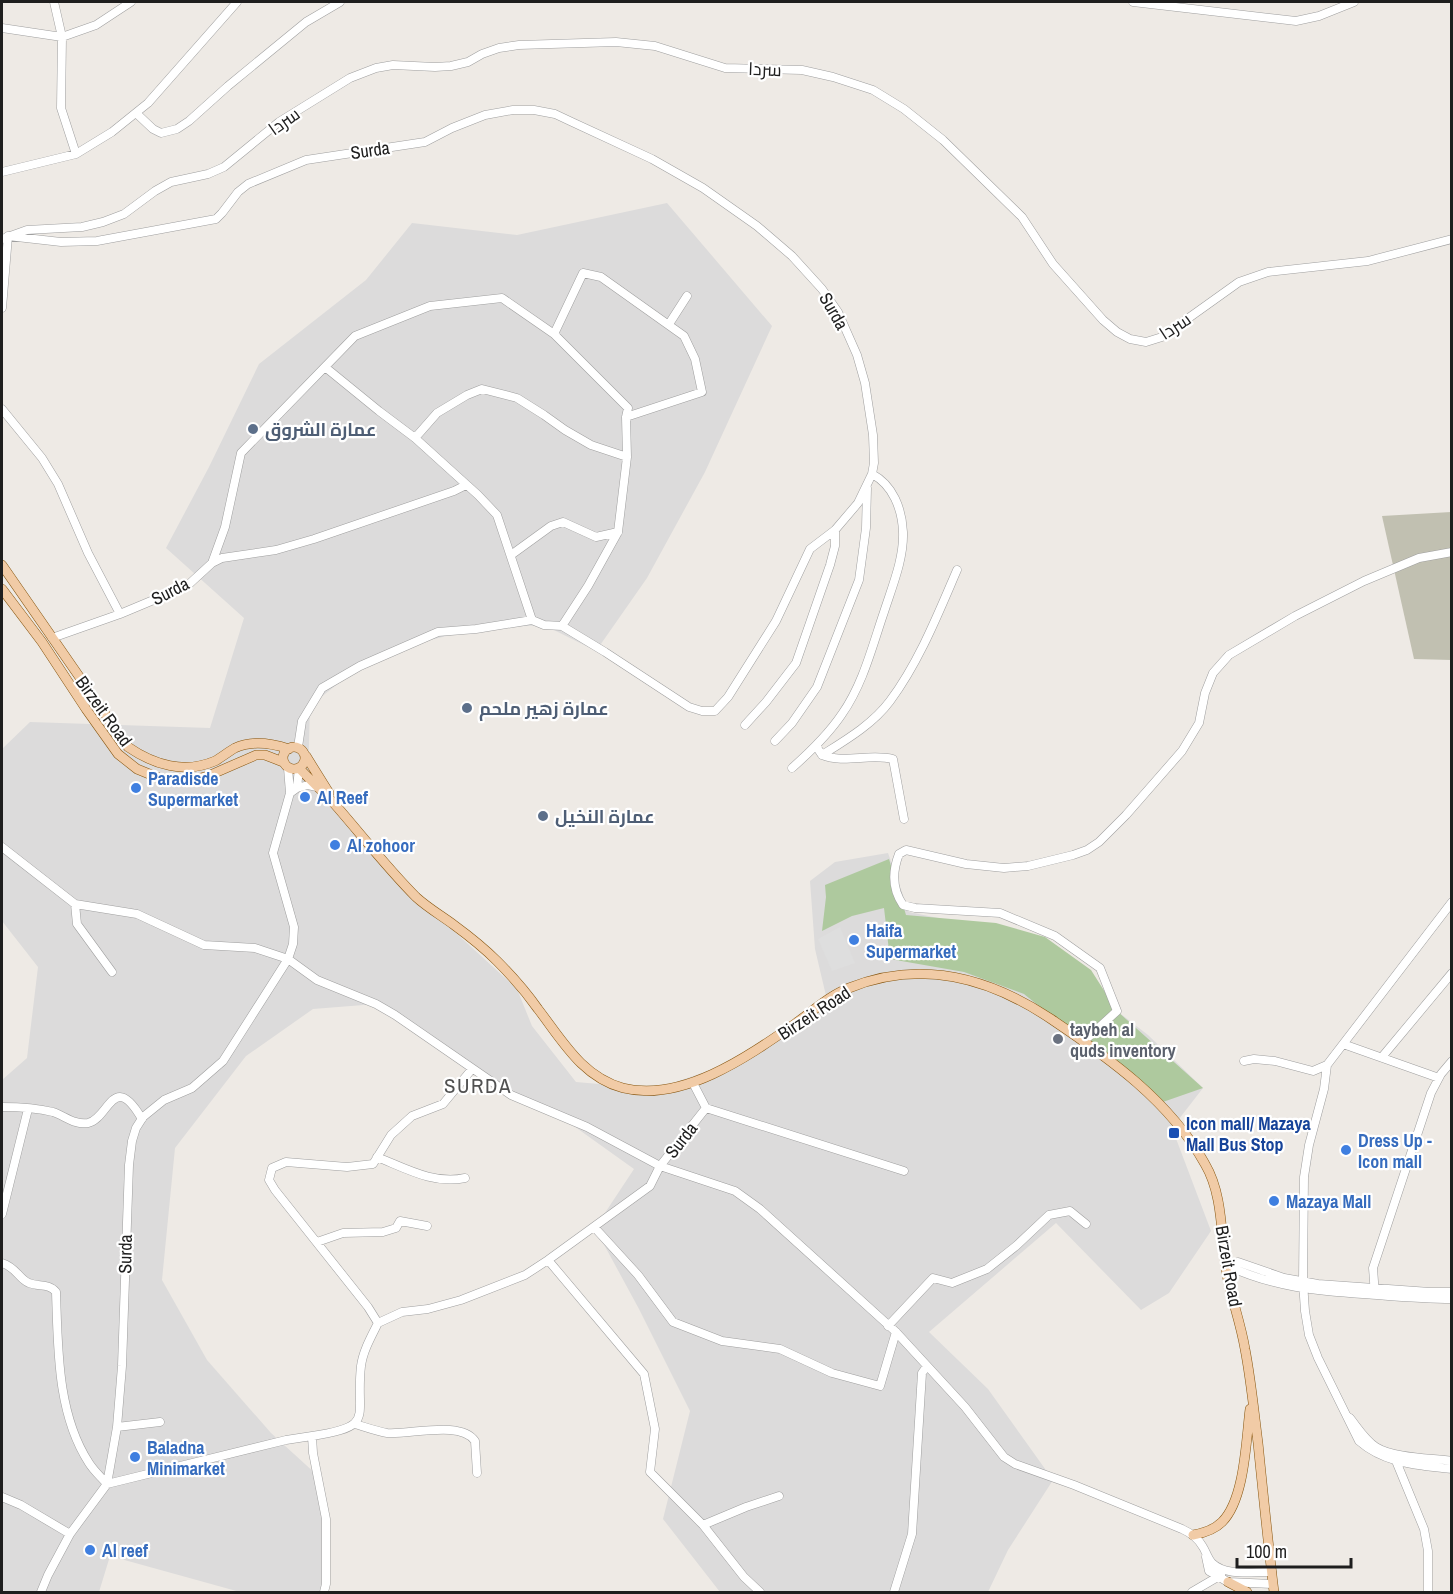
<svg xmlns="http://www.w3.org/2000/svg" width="1453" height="1594" font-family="'Archivo Narrow',Cairo,sans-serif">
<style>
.residential{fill:#dcdbdb}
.construction{fill:#c1c0b1}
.forest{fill:#aec99e}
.parking{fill:#dedede}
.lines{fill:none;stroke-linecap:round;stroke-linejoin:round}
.minor-casing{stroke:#9f9f9f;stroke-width:9}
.major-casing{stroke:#875610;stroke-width:10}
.minor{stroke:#fff;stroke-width:8}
.major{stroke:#f1cba6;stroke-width:9}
.service-dot{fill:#5c6f8a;stroke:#fff;stroke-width:2}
.shop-dot{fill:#3f7fe0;stroke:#fff;stroke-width:2}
.worship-dot{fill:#6b7280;stroke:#fff;stroke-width:2}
.transit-dot{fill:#1a4fb4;stroke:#fff;stroke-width:2}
.labels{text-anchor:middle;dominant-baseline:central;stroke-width:4.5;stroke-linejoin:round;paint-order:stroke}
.street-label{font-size:18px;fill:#1e1e1e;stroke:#fff}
.service-label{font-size:18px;font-weight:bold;fill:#4e5e75;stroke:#fff;text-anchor:start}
.shop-label{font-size:18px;font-weight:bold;fill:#366cbe;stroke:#fff;text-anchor:start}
.worship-label{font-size:18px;font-weight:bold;fill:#5b616d;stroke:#fff;text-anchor:start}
.transit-label{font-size:18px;font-weight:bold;fill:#164399;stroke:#fff;text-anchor:start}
.quarter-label{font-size:21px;letter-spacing:1.5px;fill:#515151;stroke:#fff}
</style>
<rect width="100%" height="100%" fill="#eeeae5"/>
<path class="residential" d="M667 203 772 326 705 472 647 578 596 651 544 625 476 629 409 645 360 666 310 706 308 778 420 900 517 989 532 1026 576 1082 656 1089 739 1060 827 1000 815 949 810 881 835 862 888 853 909 912 996 930 1117 1011 1148 1035 1203 1088 1172 1128 1211 1231 1169 1293 1141 1310 1056 1223 929 1332 988 1389 1053 1480 1008 1550 988 1592H720L663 1519 690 1411 639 1309 595 1228 634 1169 557 1114 511 1095 376 1004 313 1009 246 1056 175 1148 162 1280 207 1360 271 1433 317 1475 322 1500 326 1560 321 1592H240L110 1556 99 1592H2V1080L27 1058 38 967 2 921V749L30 722 210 728 244 618 166 548 209 467 259 364 366 280 412 223 517 235Z"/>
<path class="construction" d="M1451 512V660L1414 659 1382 516Z"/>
<path class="forest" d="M889 859 906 915 996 923 1045 937 1091 970 1117 1011 1203 1088 1160 1103 1024 994 964 972 890 959 884 908 852 916 822 931 826 897 825 885Z"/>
<path class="parking" d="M840 927 855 963 832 971 818 939Z"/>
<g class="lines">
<g class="minor-casing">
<path id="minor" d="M54 2 62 37 61 108 76 154
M1133 2 1296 21 1319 16 1354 2
M2 28 62 37 96 25 131 2
M136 113 153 129 161 133 177 129 189 121 228 86 306 22 340 2
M2 172 76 154 112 132 148 103 237 2
M2 239 27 230 82 227 103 222 124 214 155 191 171 182 208 174 224 167 279 122 350 78 376 68 393 65 435 67 451 66 468 62 482 54 499 48 519 45 616 42 655 46 725 68 802 70 833 77 873 90 904 109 943 140 1022 217 1053 264 1103 320 1117 332 1130 339 1146 342 1162 337 1239 282 1268 272 1368 261 1452 239
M2 308 8 236 61 242 97 241 216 219 222 213 238 192 248 184 306 160 425 142 452 128 485 115 513 110H534L555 114 572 122 652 159 703 188 757 226 792 256 822 289 838 312 857 355 865 383 873 435 874 463 872 474 858 503 835 530 810 549 776 621 728 697 715 711H702L689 707 605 652 562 626 544 625 532 620 476 629 438 632 360 666 322 688 302 721 298 747
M669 324 687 296
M554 334 583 273 601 277 684 336 695 359 702 392 626 417
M325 367 379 411 415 438 478 495 497 515 532 620
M2 409 42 458 58 484 88 553 120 614
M415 438 437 413 467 395 482 389 517 398 544 415 565 430 591 445 627 457
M511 555 551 526 563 522 596 537 618 532
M212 563 222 558 276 550 314 539 454 491 466 485
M52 638 120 614 187 586 212 563 225 527 241 453 355 336 430 306 502 298 554 334 628 408 626 417 627 457 618 532 588 586 562 626
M745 725 766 702 796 663 830 565 835 546V530
M775 741 792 723 817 687 859 580 866 528 867 488
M816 746 822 755C846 740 873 724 890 701 919 662 938 614 957 570
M822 755C844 764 870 753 893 759L904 819
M792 768C810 752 828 735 842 714 863 684 872 647 884 612 892 587 904 559 903 532 902 509 893 485 872 474
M297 788 308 785 317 787
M290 793 297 788 299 768
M2 847 75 904 137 914 204 945 255 948 288 959 317 980 376 1004 395 1015 511 1095 587 1127 660 1166 735 1191 760 1209 896 1332 965 1407 1004 1457 1015 1464 1074 1485 1182 1529C1191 1533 1198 1538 1203 1547 1206 1552 1208 1559 1212 1563 1226 1577 1255 1571 1272 1572
M75 904 77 924 112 972
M1083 1042 1117 1011 1100 968 1055 936 1000 913 915 908 903 905C892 889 892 872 899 854L906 850 966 864 1004 868 1028 866 1073 855 1087 850 1099 842 1126 815 1182 751 1199 723 1205 693 1213 673 1229 655 1295 616 1364 581 1419 558 1452 552
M1343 1044 1439 1078
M1382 1057 1452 973
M1244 1061 1254 1059 1275 1061 1313 1071 1327 1065 1452 902
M1327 1065 1324 1089 1309 1145 1304 1177 1303 1282 1305 1311 1309 1335 1318 1358 1359 1441C1385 1464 1418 1465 1452 1469
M2 1107C18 1107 37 1108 53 1112 65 1116 74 1125 88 1123 109 1119 113 1069 142 1119
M706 1108 904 1171
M377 1157C405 1168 434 1185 465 1178
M2 1214 28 1109
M595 1228 638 1275 673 1322 722 1341 780 1349 832 1373 880 1386 896 1332
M317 1242 343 1233 383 1232 396 1228 400 1221 427 1226
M548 1260 644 1374 655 1429 650 1472 703 1525 744 1577 760 1592
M2 1263C16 1267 19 1279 29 1283 38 1287 49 1283 56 1292 58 1348 57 1414 89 1463 94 1471 101 1477 107 1484L286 1440 312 1436
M1226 1265C1276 1289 1323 1291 1377 1295 1402 1297 1426 1299 1452 1299
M1226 1265 1238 1262 1284 1278 1318 1284 1430 1292H1452
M1375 1295 1373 1268 1431 1093 1441 1074 1452 1061
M378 1323 368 1307 275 1190 269 1180 272 1168 286 1162 347 1167 373 1164 391 1135 412 1116 443 1104 472 1069
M888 1326 933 1278 952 1283 987 1269 1016 1246 1049 1215 1070 1211 1086 1224
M1350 1418C1358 1428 1365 1440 1376 1447 1394 1458 1430 1458 1452 1461
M355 1424C365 1427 376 1431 387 1433 410 1435 461 1420 475 1441L477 1473
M117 1427 160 1422
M1396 1461 1424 1529 1428 1551V1592
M2 1497 21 1505 70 1534
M703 1525 746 1507 779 1496
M1206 1557 1209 1571 1228 1582 1273 1584
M41 1592 48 1575 70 1534 107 1484 117 1427 122 1366 129 1165 132 1141 136 1128 143 1117 164 1100 192 1088 223 1061 288 959 293 944 294 927 273 853 290 793 288 768
M324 1592 326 1584V1519L313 1453 312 1436C377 1426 355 1418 361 1366 363 1351 371 1337 378 1323L402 1312 428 1309 461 1300 525 1275 548 1260 650 1186 660 1166 706 1108 693 1083
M894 1592 912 1534 922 1373 927 1366
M1192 1592 1221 1575"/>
</g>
<g class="major-casing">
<path id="major" d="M2 565 128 747C154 765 185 774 215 761 222 757 228 752 235 748 252 740 271 743 289 749
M2 589 42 642 86 709 118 754 137 769 159 778 185 782 208 776 256 755H265L283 762
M283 758a11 11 0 1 1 22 0a11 11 0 1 1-22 0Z
M306 756 329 793
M299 768C312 782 326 794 338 808 364 838 388 869 416 897 428 908 442 916 454 925 469 936 484 948 497 961 512 976 526 992 538 1009 562 1040 582 1077 623 1088 683 1103 750 1055 796 1023 813 1011 829 996 849 988 921 959 988 977 1051 1019 1109 1058 1170 1101 1205 1164 1225 1198 1220 1242 1228 1280 1233 1303 1241 1325 1245 1349 1251 1380 1254 1412 1258 1443 1263 1493 1268 1543 1274 1592
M1193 1535C1204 1533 1214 1530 1222 1522 1245 1499 1246 1440 1250 1409
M1228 1582 1247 1592"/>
</g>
<use href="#minor" class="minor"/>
<use href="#major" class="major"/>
</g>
<g class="service-dot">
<circle cx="253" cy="429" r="6"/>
<circle cx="467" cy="708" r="6"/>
<circle cx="543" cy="816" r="6"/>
</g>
<g class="shop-dot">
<circle cx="136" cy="788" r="6"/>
<circle cx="305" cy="797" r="6"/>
<circle cx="335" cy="845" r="6"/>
<circle cx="854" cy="940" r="6"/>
<circle cx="1346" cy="1150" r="6"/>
<circle cx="1274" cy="1201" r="6"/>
<circle cx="135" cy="1457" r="6"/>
<circle cx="90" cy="1550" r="6"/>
</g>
<circle class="worship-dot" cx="1058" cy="1039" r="6"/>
<rect class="transit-dot" x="1168" y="1127" width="12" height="12" rx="3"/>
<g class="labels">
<g class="street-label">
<text transform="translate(765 69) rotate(2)">سردا</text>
<text transform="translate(284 121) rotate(-35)">سردا</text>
<text transform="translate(370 150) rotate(-8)">Surda</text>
<text transform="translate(834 311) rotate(60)">Surda</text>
<text transform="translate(1175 326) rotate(-33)">سردا</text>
<text transform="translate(170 591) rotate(-27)">Surda</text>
<text transform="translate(104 711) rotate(54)">Birzeit Road</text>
<text transform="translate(814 1013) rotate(-33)">Birzeit Road</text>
<text transform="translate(681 1140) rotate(-52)">Surda</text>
<text transform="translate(125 1254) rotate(-89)">Surda</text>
<text transform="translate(1229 1266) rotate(80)">Birzeit Road</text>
</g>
<g class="service-label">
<text x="265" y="429">عمارة الشروق</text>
<text x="479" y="708">عمارة زهير ملحم</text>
<text x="555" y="816">عمارة النخيل</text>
</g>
<g class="shop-label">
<text x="148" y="778">Paradisde<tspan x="148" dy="21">Supermarket</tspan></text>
<text x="317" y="797">Al Reef</text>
<text x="347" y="845">Al zohoor</text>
<text x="866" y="930">Haifa<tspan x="866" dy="21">Supermarket</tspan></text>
<text x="1358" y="1140">Dress Up -<tspan x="1358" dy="21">Icon mall</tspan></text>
<text x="1286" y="1201">Mazaya Mall</text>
<text x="147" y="1447">Baladna<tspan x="147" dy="21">Minimarket</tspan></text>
<text x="102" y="1550">Al reef</text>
</g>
<g class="worship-label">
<text x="1070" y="1029">taybeh al<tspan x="1070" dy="21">quds inventory</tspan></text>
</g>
<g class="transit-label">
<text x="1186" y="1123">Icon mall/ Mazaya<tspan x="1186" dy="21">Mall Bus Stop</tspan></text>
</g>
<g class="quarter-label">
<text x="478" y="1085">SURDA</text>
</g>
</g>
<rect width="1453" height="1594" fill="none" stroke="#1e1e1e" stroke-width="6"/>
<path d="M1237 1558v9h114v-9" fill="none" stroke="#1e1e1e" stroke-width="3"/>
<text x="1246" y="1558" font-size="18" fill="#1e1e1e" stroke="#ffffff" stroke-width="4.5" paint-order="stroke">100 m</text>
</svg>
